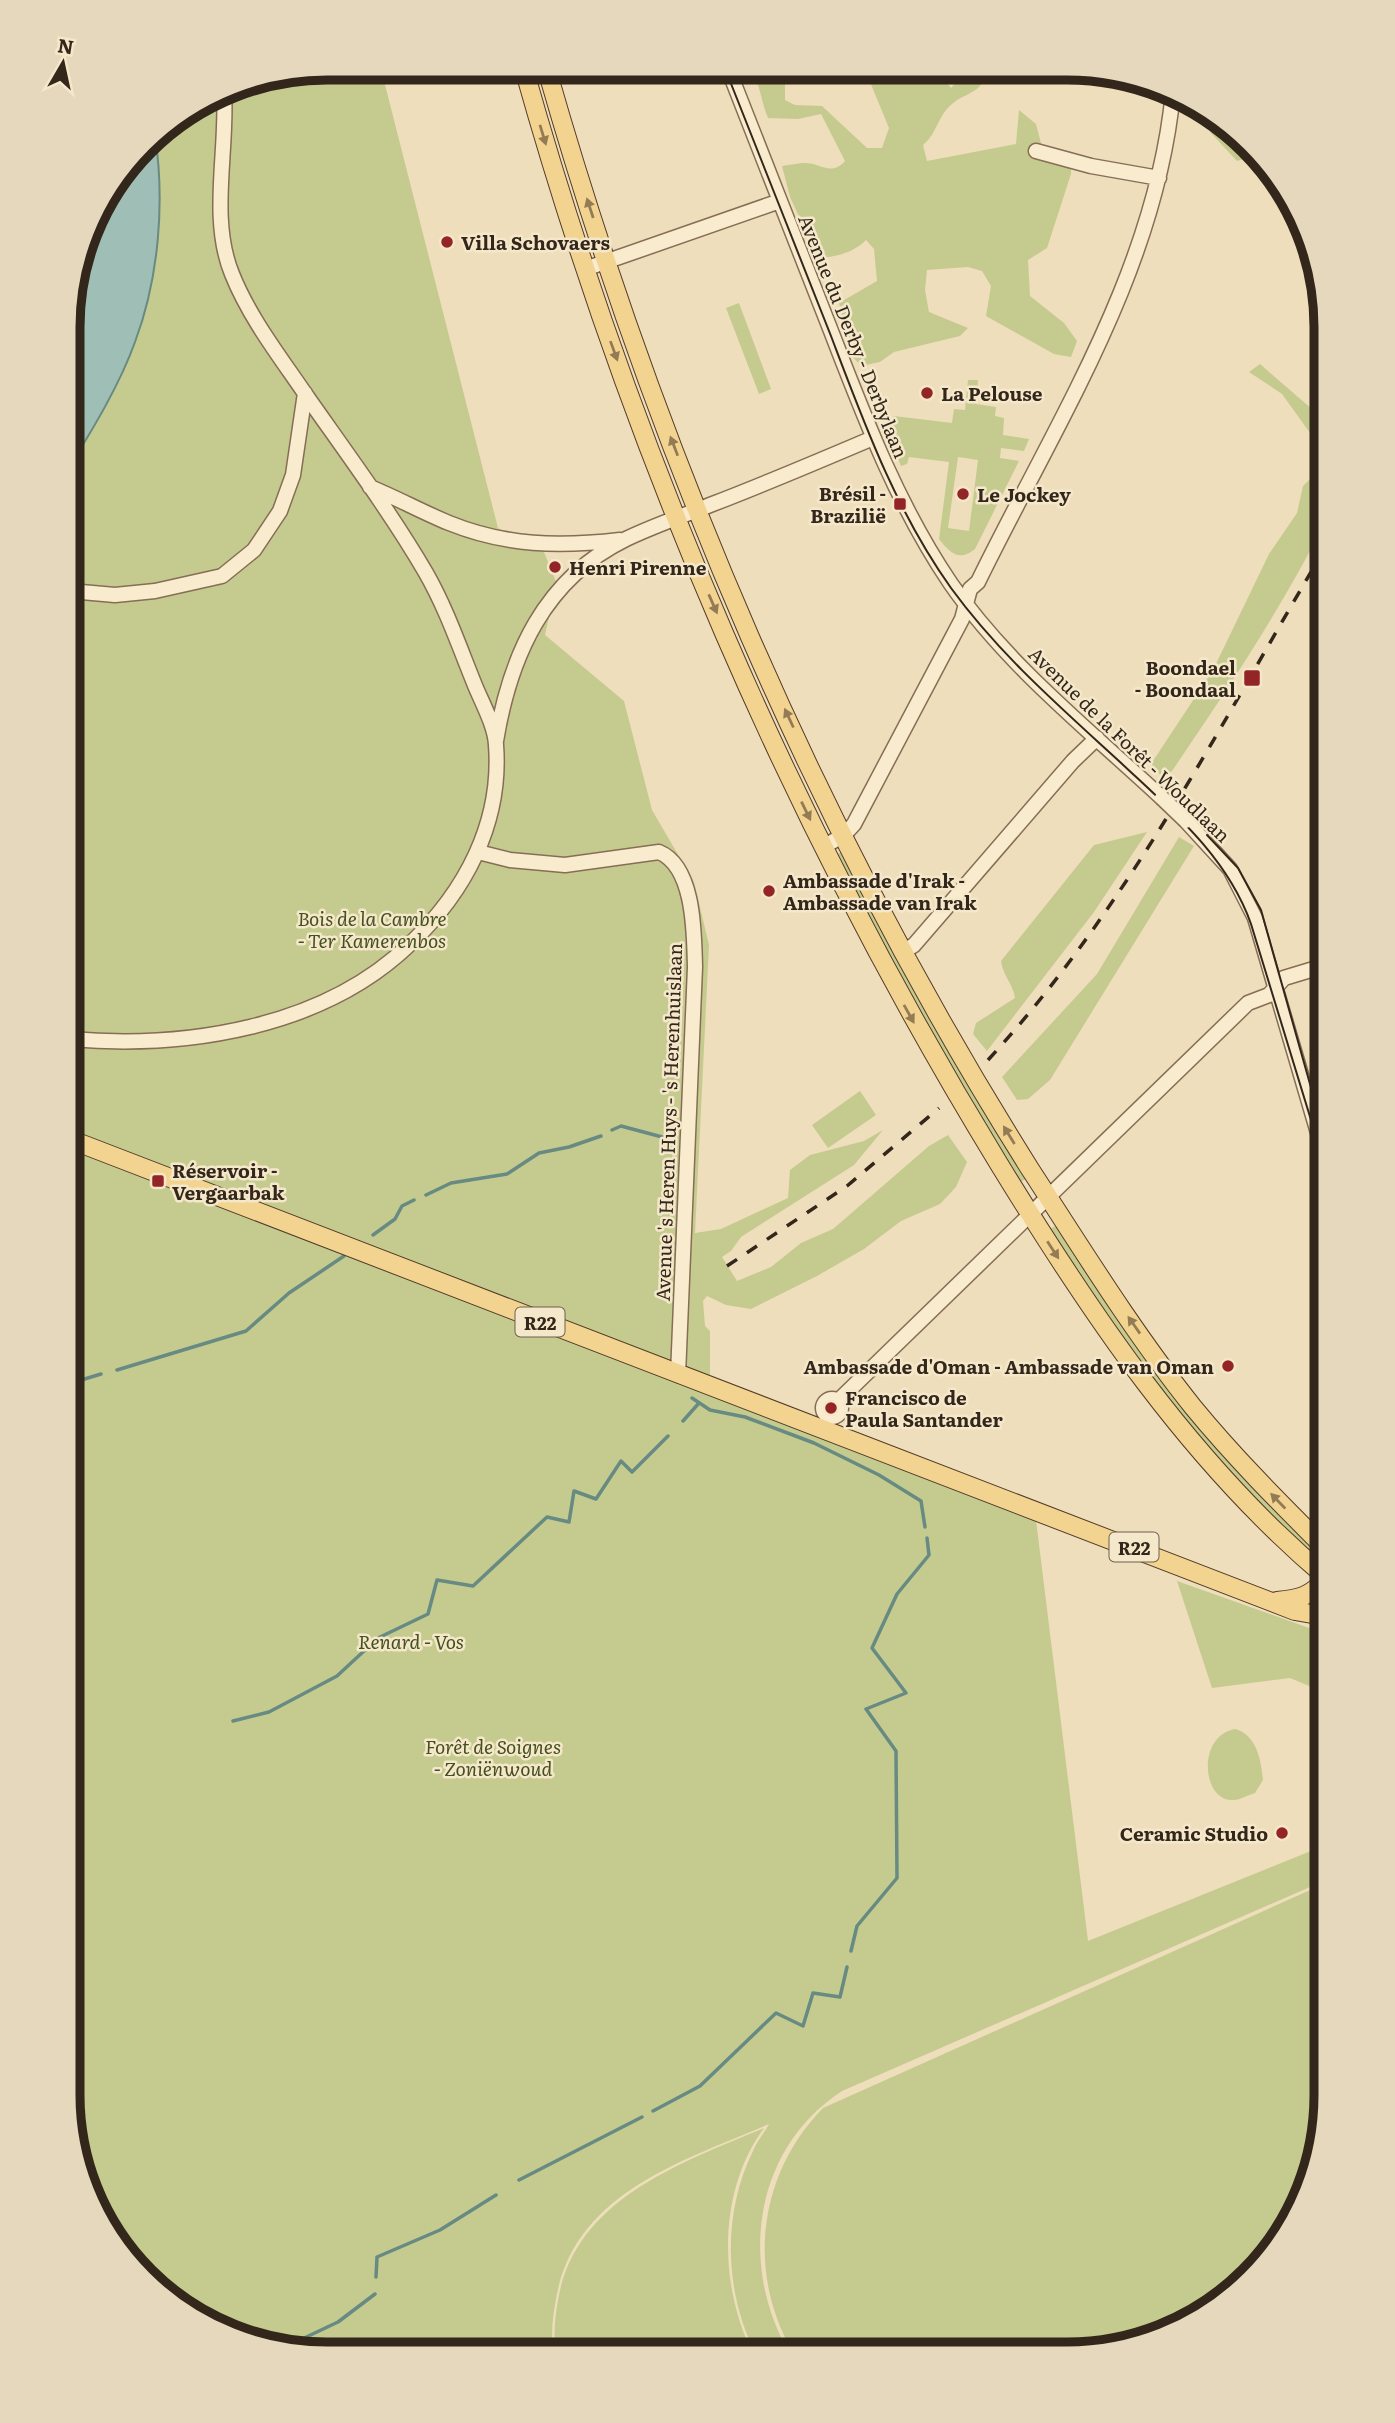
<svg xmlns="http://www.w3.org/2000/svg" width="1395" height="2423" font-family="Literata,serif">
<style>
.green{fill:#c5cb8f;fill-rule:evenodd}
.water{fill:#9fbeb5;stroke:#678b82;stroke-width:2}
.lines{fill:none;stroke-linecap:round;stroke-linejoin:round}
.stream{stroke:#678b82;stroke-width:3.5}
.minor-casing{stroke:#856e55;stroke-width:17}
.major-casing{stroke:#523c2a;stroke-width:20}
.minor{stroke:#f9ebce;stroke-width:14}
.major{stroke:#f3d390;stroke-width:18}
.tram{stroke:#33261a;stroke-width:2}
.rail{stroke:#33261a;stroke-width:3.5;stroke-dasharray:12 12;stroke-linecap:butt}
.minor-bridge-casing{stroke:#856e55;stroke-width:17;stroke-linecap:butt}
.minor-bridge{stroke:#f9ebce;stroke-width:14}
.oneway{fill:#937c55}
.poi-dot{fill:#942527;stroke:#f5e8ca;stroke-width:2.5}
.labels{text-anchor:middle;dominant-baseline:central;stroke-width:5;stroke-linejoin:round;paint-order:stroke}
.shield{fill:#f5e8ca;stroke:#6d604f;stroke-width:2}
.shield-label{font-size:18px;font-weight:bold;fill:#33261a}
.poi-label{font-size:19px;font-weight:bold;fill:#33261a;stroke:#f5e8ca;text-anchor:start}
.street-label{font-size:19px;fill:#33261a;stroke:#f5e8ca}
.park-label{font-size:19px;font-style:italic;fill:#455020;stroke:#f5e8ca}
.rim{fill:none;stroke:#33261a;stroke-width:9}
</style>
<rect width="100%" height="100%" fill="#eedebb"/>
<path class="green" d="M327 68 381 69 498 528 544 552 563 599 549 617 545 635 624 701 652 810 694 882 709 945 695 1233 721 1229 788 1198 790 1170 810 1155 864 1141 883 1130 854 1165 741 1237 731 1251 722 1257 737 1281 771 1267 801 1243 833 1229 929 1146 948 1135 967 1162 956 1187 940 1204 901 1221 864 1249 817 1276 751 1309 726 1305 707 1296 703 1301 705 1326 710 1331V1386L1035 1512 1088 1941 1326 1845V1880L842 2091C753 2149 738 2266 790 2354H756C724 2292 722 2214 753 2151 757 2141 765 2132 769 2124 685 2160 577 2192 557 2294 553 2314 550 2334 554 2353L293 2352 228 2335 169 2301 122 2253 82 2179 68 2096 70 294 95 212 156 133 229 88Z
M751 71H817L810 78 785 76V100L795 105 822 106 867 148H882L889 128 868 77 870 72H904L907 76 928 83 941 75 951 88 966 72H986C982 94 966 92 952 104 938 115 937 134 923 145L927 161 1016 144 1019 110 1036 124 1043 151 1071 163V174L1047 248 1028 260 1030 296 1064 323 1077 341 1071 357 1054 354 986 316 991 286 982 271 968 267 927 270 925 290 929 312 968 328 960 336 894 352 880 362 861 366 852 356 839 303 877 281 874 249 866 240C853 253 836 257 818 258L790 197 782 166C790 165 798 163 806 163 822 164 832 176 845 161L821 114 798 119 768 118C761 102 761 85 751 71Z
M1205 110 1238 132 1259 155 1237 161 1210 132Z
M739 303 771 389 759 394 726 308Z
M1260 364 1313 410 1322 411 1327 406V484L1319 495 1312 519 1326 520C1282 608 1227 690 1172 771L1163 778 1151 764 1213 670 1269 554 1297 513 1303 486 1310 479V433L1282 394 1249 372Z
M968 380H978L976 404 996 407 995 416 1004 418 1003 435 1029 439 1024 451 1001 448 1000 458 1019 461 975 549C959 562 950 553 939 539L949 462 909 457 907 464 901 466 883 422 894 416 952 423 954 409 965 410ZM958 457 978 460 969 531 948 528Z
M1147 832 1094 912 987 1051 973 1034 976 1023 1015 998C1013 984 1003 976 1001 961L1094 845Z
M1179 837 1194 846 1050 1080 1028 1099 1017 1100 1002 1077 1097 974Z
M844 851 1029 1177 1017 1184 978 1120 835 855Z
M860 1091 876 1115 828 1148 812 1125Z
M1060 1223 1100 1284 1316 1547 1308 1555 1248 1498 1164 1400 1047 1231Z
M1177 1581 1326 1634V1693L1290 1678 1212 1688Z
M1235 1729C1257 1735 1261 1760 1263 1780L1255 1793C1248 1795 1240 1800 1234 1800 1202 1803 1196 1736 1235 1729Z
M1326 1883V2113L1313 2179 1273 2253 1225 2301 1151 2341 1068 2355 794 2354C746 2274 758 2174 823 2108Z
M764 2128C717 2192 719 2286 753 2354L556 2353C553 2336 555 2317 558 2300 575 2199 681 2163 764 2128Z"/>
<path class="water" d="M155 135C165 202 159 278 135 342 120 384 94 427 70 466V294L95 212Z"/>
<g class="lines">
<path class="stream" d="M612 1130 621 1126 666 1138
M426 1195 451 1183 507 1174 539 1153 569 1147 601 1136
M373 1235 395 1219 402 1206 414 1200
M117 1370 246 1331 289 1293 344 1256
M78 1381 101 1374
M692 1398 710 1410 745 1417 814 1443 879 1475 921 1501 925 1527
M683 1421 699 1403
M233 1721 269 1712 337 1676 378 1638 428 1614 437 1580 473 1586 547 1517 569 1522 574 1491 596 1499 621 1461 632 1472 668 1436
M851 1951 857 1926 897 1878 896 1751 866 1709 906 1693 872 1648 897 1594 929 1555 927 1538
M653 2111 700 2086 776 2013 803 2026 813 1993 840 1997 847 1967
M519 2180 642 2117
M376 2277 377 2257 440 2230 496 2195
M281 2349 338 2322 375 2294"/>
<g class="minor-casing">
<path id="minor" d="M729 71C763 158 797 244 831 331 865 419 898 506 951 584 1008 666 1089 730 1162 798
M1036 151 1091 166 1159 178
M1307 234H1308
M585 269 780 201
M370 487C397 498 422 512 449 523 506 546 559 547 620 540
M70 591 115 595 155 591 222 576 254 550 280 511 293 475 305 393
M496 741C510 656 544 579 626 539 653 526 682 516 710 505 765 484 819 461 873 438
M1186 821 1230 869 1255 918 1326 1160
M823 847 844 835 854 824 962 619 970 589 978 582C1055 424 1156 271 1173 92
M478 852 510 860 565 865 659 852C695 867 694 935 695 967L678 1375
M903 952 914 945 1073 761 1097 738
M70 1039C186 1049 323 1028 410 944 465 892 502 823 496 745 495 725 481 701 474 683 459 646 446 608 426 573 391 513 348 455 308 398 281 358 250 319 232 274 209 218 228 150 224 91
M823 1408a9 9 0 1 1 18 0a9 9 0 1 1-18 0Z
M839 1400 1248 1003 1269 995 1284 978 1327 965
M1304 1527 1326 1529"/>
</g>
<g class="major-casing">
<path id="major" d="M524 69C632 453 791 824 999 1164 1091 1314 1190 1462 1326 1577
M547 70C656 452 818 833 1030 1169 1082 1249 1133 1332 1193 1407 1234 1457 1280 1503 1326 1549
M69 1139 1295 1611 1312 1614 1326 1612
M1277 1601C1300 1599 1310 1596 1326 1579"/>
</g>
<use href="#minor" class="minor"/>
<use href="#major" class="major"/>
<path class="tram" d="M726 71C761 159 796 248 831 336 864 423 896 511 951 588 999 654 1060 707 1120 762 1171 810 1227 856 1251 924L1326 1169
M1207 835 1238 868 1261 910 1321 1123"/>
<path class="rail" d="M988 1060C1128 908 1222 721 1327 545
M727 1266 847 1186 939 1108"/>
<g class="minor-bridge-casing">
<path id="minor-bridge" d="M1162 798 1186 821"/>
</g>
<use href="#minor-bridge" class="minor-bridge"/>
</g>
<defs><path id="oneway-solid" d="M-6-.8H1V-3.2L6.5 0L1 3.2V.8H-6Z" transform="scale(1.75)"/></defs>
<g class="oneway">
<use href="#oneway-solid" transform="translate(543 135) rotate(73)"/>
<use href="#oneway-solid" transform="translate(590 208) rotate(-108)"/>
<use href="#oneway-solid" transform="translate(614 351) rotate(70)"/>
<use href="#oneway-solid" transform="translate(674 446) rotate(-111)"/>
<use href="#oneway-solid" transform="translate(713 604) rotate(66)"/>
<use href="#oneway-solid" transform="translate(789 718) rotate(-115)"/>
<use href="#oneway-solid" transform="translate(806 811) rotate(64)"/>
<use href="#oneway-solid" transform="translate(909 1014) rotate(61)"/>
<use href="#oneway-solid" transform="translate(1009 1135) rotate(-122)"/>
<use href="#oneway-solid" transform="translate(1053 1250) rotate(57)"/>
<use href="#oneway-solid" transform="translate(1134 1325) rotate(-125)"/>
<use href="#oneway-solid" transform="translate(1278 1501) rotate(-134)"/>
</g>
<g class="poi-dot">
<circle cx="447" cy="242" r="7"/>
<circle cx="927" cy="393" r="7"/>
<circle cx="963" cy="494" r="7"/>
<rect x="893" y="497" width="14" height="14" rx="3.5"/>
<circle cx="555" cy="567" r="7"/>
<rect x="1243" y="669" width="18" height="18" rx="3.5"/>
<circle cx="769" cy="891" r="7"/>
<rect x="151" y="1174" width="14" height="14" rx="3.5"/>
<circle cx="1228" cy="1366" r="7"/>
<circle cx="831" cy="1408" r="7"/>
<circle cx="1282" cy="1833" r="7"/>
</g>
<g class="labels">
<g class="shield">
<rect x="515.5" y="1307.5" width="49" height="29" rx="5"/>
<rect x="1109.5" y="1532.5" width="49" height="29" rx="5"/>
</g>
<g class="shield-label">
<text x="540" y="1322">R22</text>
<text x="1134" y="1547">R22</text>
</g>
<g class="poi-label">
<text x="461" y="242">Villa Schovaers</text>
<text x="941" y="393">La Pelouse</text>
<text x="886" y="493" text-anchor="end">Brésil -<tspan x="886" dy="22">Brazilië</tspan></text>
<text x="977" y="494">Le Jockey</text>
<text x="569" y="567">Henri Pirenne</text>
<text x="1236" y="667" text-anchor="end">Boondael<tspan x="1236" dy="22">- Boondaal</tspan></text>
<text x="783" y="880">Ambassade d'Irak -<tspan x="783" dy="22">Ambassade van Irak</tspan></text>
<text x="172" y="1170">Réservoir -<tspan x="172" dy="22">Vergaarbak</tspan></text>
<text x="1214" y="1366" text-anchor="end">Ambassade d'Oman - Ambassade van Oman</text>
<text x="845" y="1397">Francisco de<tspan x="845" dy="22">Paula Santander</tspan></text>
<text x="1268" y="1833" text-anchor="end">Ceramic Studio</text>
</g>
<g class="street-label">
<text transform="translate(854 336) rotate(68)">Avenue du Derby - Derbylaan</text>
<text transform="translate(1130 744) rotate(44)">Avenue de la Forêt - Woudlaan</text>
<text transform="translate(668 1122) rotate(-88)">Avenue 's Heren Huys - 's Herenhuislaan</text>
</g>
<g class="park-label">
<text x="372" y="918">Bois de la Cambre<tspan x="372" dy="22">- Ter Kamerenbos</tspan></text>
<text x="411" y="1641">Renard - Vos</text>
<text x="493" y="1746">Forêt de Soignes<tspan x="493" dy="22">- Zoniënwoud</tspan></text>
</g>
</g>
<path d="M0 0H1395V2423H0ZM327 80H1067A247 247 0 0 1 1314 327V2095A247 247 0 0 1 1067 2342H327A247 247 0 0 1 80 2095V327A247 247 0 0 1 327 80Z" fill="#e5d8bc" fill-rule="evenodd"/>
<path class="rim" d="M327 80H1067A247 247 0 0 1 1314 327V2095A247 247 0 0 1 1067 2342H327A247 247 0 0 1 80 2095V327A247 247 0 0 1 327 80Z"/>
<g transform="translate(63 63) rotate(9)" stroke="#f5e8ca" stroke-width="5" paint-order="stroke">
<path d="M0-5L12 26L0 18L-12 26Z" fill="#33261a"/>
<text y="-10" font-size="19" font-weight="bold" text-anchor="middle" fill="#33261a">N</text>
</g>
</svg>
